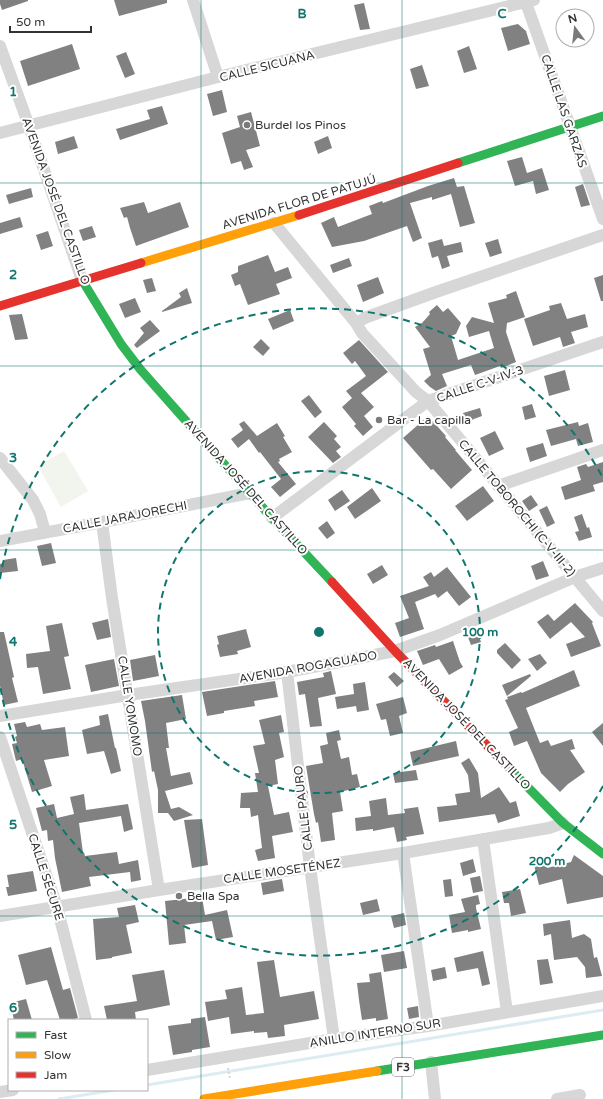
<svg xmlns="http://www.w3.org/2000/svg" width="603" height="1099" font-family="'Varela Round',sans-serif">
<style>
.green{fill:#f1f5ed}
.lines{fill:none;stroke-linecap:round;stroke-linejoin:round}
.stream{stroke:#ddebf3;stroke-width:3}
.building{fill:#818181}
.path{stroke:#d6d6d6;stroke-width:2;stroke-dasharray:2 2;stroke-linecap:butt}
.street{stroke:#d7d7d7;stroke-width:12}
.fast{stroke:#30b455;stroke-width:9}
.slow{stroke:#ff9f0a;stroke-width:9}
.jam{stroke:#e5322d;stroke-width:9}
.grid{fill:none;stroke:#0f766e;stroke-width:1;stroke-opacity:0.55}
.ring{fill:none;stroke:#0f766e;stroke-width:2;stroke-dasharray:7 5}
.poi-dot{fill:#7a7a7a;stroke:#fff;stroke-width:1.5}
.labels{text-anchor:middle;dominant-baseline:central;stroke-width:4;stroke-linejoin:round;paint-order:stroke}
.shield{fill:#fff;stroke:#707070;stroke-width:1}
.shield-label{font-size:11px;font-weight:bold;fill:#333}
.street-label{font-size:12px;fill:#333;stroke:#fff}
.poi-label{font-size:12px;fill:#333;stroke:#fff;text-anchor:start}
.grid-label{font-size:13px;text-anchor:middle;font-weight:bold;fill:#0f766e;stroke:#fff;stroke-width:4;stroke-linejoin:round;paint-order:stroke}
.centre{fill:#0f766e;stroke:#fff;stroke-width:2}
.ring-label{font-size:12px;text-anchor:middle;font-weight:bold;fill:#0f766e;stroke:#fff;stroke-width:4;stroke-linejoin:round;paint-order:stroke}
</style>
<rect width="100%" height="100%" fill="#fff"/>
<path class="green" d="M64 451 88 491 61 507 38 466Z"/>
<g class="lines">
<path class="stream" d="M147 1085 603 1010
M59 1099 114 1090"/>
</g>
<path class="building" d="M0 0H28V1L2 10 0 4Z
M114 0H167V3L119 16Z
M364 3 370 29 360 30 354 5Z
M518 24 526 31 530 44 508 51 501 28Z
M72 44 80 69 28 86 20 61Z
M469 46 477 69 464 73 457 51Z
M126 52 135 74 125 78 116 56Z
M422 65 429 86 416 89 410 69Z
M222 90 227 112 213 116 207 94Z
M162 106 168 124 120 140 116 129 150 119 147 110Z
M251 112 260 146 246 150 253 167 244 170 241 161 231 164 222 133 240 127 237 116Z
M74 136 78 148 58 154 55 142Z
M328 136 332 148 318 154 314 142Z
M522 157 527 173 542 168 549 190 536 194 533 181 515 186 507 161Z
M454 178 457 187 464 186 475 223 460 227 451 194 432 200V197L410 203 422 238 413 242 407 226 364 241 332 247 321 223 334 217 338 227 372 214 369 206 382 201 383 203 428 186Z
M583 184 590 205 581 207 575 187Z
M31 188 33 197 9 204 6 195Z
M144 202 148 213 180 202 189 227 136 246 130 228 127 217 124 218 120 208Z
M20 217 23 227 0 234V223Z
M92 226 96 237 83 241 79 230Z
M48 231 53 246 41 250 36 235Z
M442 239 444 246 461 242 463 252 447 256 450 266 442 269 438 256 432 258 428 243Z
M498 239 502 253 490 257 485 243Z
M268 255 275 272 288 267 292 278 276 284 280 294 248 305 240 284 235 286 231 275 238 272V266Z
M349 258 352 266 333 273 330 265Z
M603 275V301H601L594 278Z
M378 277 384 293 363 302 357 285Z
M152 278 156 291 147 293 143 280Z
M187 288 192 303 162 312V311L181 297 179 293Z
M516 291 525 317 507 323 506 332 516 362 501 368 500 366 475 375 471 365 442 374 447 386 436 391 430 387 424 381 431 375 423 349 430 347 415 327 422 323 430 314 429 312 437 305 443 312 448 308 461 323 456 334 451 336 458 360 494 348 489 331 469 337 466 326 472 317 494 323 488 303 507 298 506 295Z
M135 298 141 312 125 318 119 304Z
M561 303 567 319 585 314 588 327 571 332 575 343 563 347 560 337 533 346 524 319 550 310 549 306Z
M290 310 294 321 273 330 268 319Z
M22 314 28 339 15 340 9 315Z
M150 320 160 331 137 348 134 345 144 333 140 328Z
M261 339 270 348 263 356 253 347Z
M359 340 388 372 361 393 374 407 364 416 373 427 363 436 354 426 356 424 342 407 352 398 346 391 366 376 355 361 352 364 343 353Z
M565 370 570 390 549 396 544 376Z
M309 395 322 412 315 418 301 401Z
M532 404 536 417 525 420 522 407Z
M480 408 482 416 466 422 463 413Z
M428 416 446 436 445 437 456 450H455L472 470 451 489 433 469 431 470 403 438Z
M244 421 257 436 277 423 285 436 283 437 292 452 279 459 280 461 278 462 296 484 280 497 271 487 281 479 260 452 259 453 249 439 238 448 231 439 243 430 239 424Z
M324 422 337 436 334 439 341 447 336 451 341 457 333 463 308 437Z
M578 422 579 426 588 423 593 442 578 446 576 439 551 446 546 430Z
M495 431 504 449 489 456 480 438Z
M543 443 547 456 530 462 526 448Z
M603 462V482L593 485 595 491 565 500 561 487 581 480 577 467 586 464 588 467Z
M483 486 494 501 467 521 455 506Z
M372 488 381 501 355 519 347 507Z
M342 490 350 501 335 511 328 500Z
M531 495 538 505 529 511 522 501Z
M547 506 555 523 547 527 539 510Z
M582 514 587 528 589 527 592 537 579 541 575 532 579 531 574 517Z
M327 521 335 533 327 539 318 528Z
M51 543 56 563 42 566 37 546Z
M16 558 18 571 0 573V564L3 563V560Z
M543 561 549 576 536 580 531 566Z
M382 565 388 575 373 584 367 574Z
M447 567 471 597 459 606 447 591 438 598 435 594 415 602 424 629 400 637 395 623 409 618 400 596 429 586 423 577 431 572 434 577Z
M575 603 593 622 592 623 601 646 571 657 566 644 585 637 571 622 550 639 537 622 548 614 554 621Z
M108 619 111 637 97 640 92 623Z
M62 623 69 656 64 657 71 689 43 694 38 667 27 668 26 654 50 651 46 626Z
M476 628 481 642 471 645 466 632Z
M246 629 251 647 237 651 238 654 220 657 217 645 219 644 217 636Z
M0 632H4L14 677 12 678 18 702 4 705 0 686Z
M453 641 460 662 463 667 449 675 439 659 423 665 417 651 435 645 436 647Z
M505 643 521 660 512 669 497 653V650Z
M540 654 547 663 537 671 528 659Z
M155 655 159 676 133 681 130 660Z
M114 659 119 686 91 692 85 665Z
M574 670 580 686 526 708 540 743 548 740 551 746 572 739 575 749 570 750 585 772 568 784 560 792 541 773 527 741 514 746 509 732 518 728 505 700 508 699 507 697 521 692 522 693Z
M331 671 336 694 318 698 322 726 310 727 305 694 299 695 297 682 324 677 323 673Z
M394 672 404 681 397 687 388 677Z
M530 674 531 676 507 696 502 685Z
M275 681 278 697 254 701 255 706 224 711V713L207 716 202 692Z
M365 682 369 710 357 712 356 706 337 709 335 697 354 694 353 684Z
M182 695 186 719 166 723 169 748H166L171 776 190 772 193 784 165 791 171 809 179 807 193 815 174 821 168 813H158V790L154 771 152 772 145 721 141 701Z
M403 697 407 713 399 716 403 733 390 736 386 719 381 720 376 704Z
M108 714 115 748H116L121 771 111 774 104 751 87 754 82 730 100 725 99 716Z
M281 715 284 732 279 733 284 757 275 760 278 784 268 786 274 815 289 812 293 832 272 836 275 858 258 861 255 850 262 848 258 815 251 817 250 808H240L241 793 258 792 255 773H259L253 746 265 744 259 720Z
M25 722 27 727 40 724 42 730 65 727 69 756 44 760 52 786 32 792 22 759 16 761 12 744 17 743 15 737 17 736 14 724Z
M603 723V746L592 732Z
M339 730 341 740 337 741 341 759 349 757 352 775 357 774 360 787 340 792 343 811 332 813 335 840 321 842 318 822 316 823 314 814 306 766 323 763 320 746 328 744 326 733Z
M456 741 459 756 413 766 410 752Z
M469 758 478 773 481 798 499 787 510 803 516 801 520 816 498 823 495 814 439 822 437 807 457 805 455 794 470 792 468 775 461 763Z
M416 770 418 780 395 783 393 773Z
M84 794 86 810 128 804 133 829 124 832 121 816 79 823 83 853 84 852 85 856 117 852 119 864 138 860 141 880 131 882 130 872 89 877 91 886 62 892 55 858 53 840 48 841 47 830 42 831 36 808 54 804 57 818 74 814 70 797Z
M386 798 388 815 405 813 404 809 418 807 424 834 406 837 407 840 397 842 394 827 373 831V829L356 831 355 818 371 816 369 801Z
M202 819 208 865 192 868 184 820Z
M574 855 603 876V897L567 904 562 879 539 885 533 861 544 858 547 868 571 862Z
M473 859 476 872 463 876 460 863Z
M33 871 37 891 8 896 6 887H9L7 875Z
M480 876 483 891 473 893 470 878Z
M282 879 284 891 263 895 261 883Z
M451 879 453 896 445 897 443 880Z
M520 889 526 913 511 916 509 903H504L502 892Z
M478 895 480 904 476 905V908L481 929 468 932V930L452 933 449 915 465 912 461 899Z
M202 897 205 915 227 910 233 937 216 940 212 921 184 925 186 943 169 945 165 901Z
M377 899 380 911 363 915 360 903Z
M135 905 139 922 126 925 132 953 112 957V958L96 960 93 919 119 917 117 908Z
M404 913 406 925 394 928 391 916Z
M570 920 572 938 584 934 591 939 594 958 597 957 602 976 586 978 585 967 577 957 554 960 551 934 544 936 543 924Z
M51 947 63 990 70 988 78 1018 71 1020H60L47 980 26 985 18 955Z
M404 951 407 968 384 972 381 955Z
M483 951 490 984 482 986 478 968 457 972 454 958Z
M548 959 553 983 540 985 537 960Z
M274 960 280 997 314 991 319 1019 284 1025 285 1036 268 1038 267 1032 254 1033V1031L231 1034 229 1017 208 1021 205 1002 227 999 225 990 242 987 246 1015 264 1013 257 962Z
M445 967 447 978 433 981 431 970Z
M164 970 170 1005 135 1012 136 1020H107L104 1006 137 1001 132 975Z
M381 972 388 1019 376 1021V1018L362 1020 359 1000 357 983 370 982 369 974Z
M26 999 32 1020H14L10 1003Z
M418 1006 419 1017 409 1019 407 1008Z
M205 1017 210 1047 192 1050V1052L173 1055 168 1026 191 1023V1019Z"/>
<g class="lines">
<path class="path" d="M228 1068 230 1079"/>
<path class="street" d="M193 0 218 77
M525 0 603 219
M0 46 29 126 82 280
M0 133 218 77 534 0
M274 223 356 323 362 333 416 392 428 401 603 611
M356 323 367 317 436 292 603 235
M0 458 33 500 40 514 45 532
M498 486 603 450
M272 518 428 401 603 342
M102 522 112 598 159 890
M0 541 102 522 250 493
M287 672 310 867 334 1039
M0 716 128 695 287 672 395 651 440 635 575 577 603 568
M0 737 57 907 86 1020
M483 839 507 1012
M403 853 428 1026
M0 916 159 890 403 853 549 828 563 823
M431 1062 435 1099
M147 1070 334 1039 428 1026 603 996
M0 1092 13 1090
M557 1099 580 1095"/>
<path class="fast" d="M458 163 603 116
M82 280 121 344 140 369 272 518 332 582
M506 765 563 823 603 854
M377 1071 603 1035"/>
<path class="slow" d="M141 263 299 215
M204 1099 377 1071"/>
<path class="jam" d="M299 215 458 163
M0 306 141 263
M332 582 395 651 506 765"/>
</g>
<path class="grid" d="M201 0V1099M402 0V1099M0 183H603M0 366H603M0 550H603M0 733H603M0 916H603"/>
<g class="ring">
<circle cx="319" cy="632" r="161"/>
<path d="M603 786A323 323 0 0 1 0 685M0 579A323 323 0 0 1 603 478"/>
</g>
<g class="poi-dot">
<circle cx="247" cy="125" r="4"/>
<circle cx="379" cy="420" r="4"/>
<circle cx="179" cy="896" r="4"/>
</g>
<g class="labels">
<rect class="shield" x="392" y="1058" width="22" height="18" rx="3"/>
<g class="shield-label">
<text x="403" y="1067">F3</text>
</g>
<g class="street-label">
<text transform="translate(267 66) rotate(-14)">CALLE SICUANA</text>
<text transform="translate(564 111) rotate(71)">CALLE LAS GARZAS</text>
<text transform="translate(56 201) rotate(70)">AVENIDA JOSÉ DEL CASTILLO</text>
<text transform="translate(299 202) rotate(-17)">AVENIDA FLOR DE PATUJÚ</text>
<text transform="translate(480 384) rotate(-19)">CALLE C-V-IV-3</text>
<text transform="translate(246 487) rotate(48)">AVENIDA JOSÉ DEL CASTILLO</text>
<text transform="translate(517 508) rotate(50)">CALLE TOBOROCHI (C-V-III-2)</text>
<text transform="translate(125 517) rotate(-11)">CALLE JARAJORECHI</text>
<text transform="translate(308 667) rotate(-10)">AVENIDA ROGAGUADO</text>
<text transform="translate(130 706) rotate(81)">CALLE YOMOMO</text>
<text transform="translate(467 724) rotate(46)">AVENIDA JOSÉ DEL CASTILLO</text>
<text transform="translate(303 808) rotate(-97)">CALLE PAURO</text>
<text transform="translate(282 871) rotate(-8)">CALLE MOSETÉNEZ</text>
<text transform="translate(46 877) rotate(72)">CALLE SÉCURE</text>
<text transform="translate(375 1033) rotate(-9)">ANILLO INTERNO SUR</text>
</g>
<g class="poi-label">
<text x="255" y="125">Burdel los Pinos</text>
<text x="387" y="420">Bar - La capilla</text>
<text x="187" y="896">Bella Spa</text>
</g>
</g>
<g class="grid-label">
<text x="302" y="18">B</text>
<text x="502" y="18">C</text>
<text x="13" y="96">1</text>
<text x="13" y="279">2</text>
<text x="13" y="462">3</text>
<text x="13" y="646">4</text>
<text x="13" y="829">5</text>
<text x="13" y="1012">6</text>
</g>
<circle cx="319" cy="632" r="6" class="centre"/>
<g class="ring-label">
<text x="480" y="636">100 m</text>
<text x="547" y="865">200 m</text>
</g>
<rect x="8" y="1019" width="140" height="72" fill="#ffffff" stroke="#adadad"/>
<rect x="16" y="1032" width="20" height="6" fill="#30b455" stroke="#adadad"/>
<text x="44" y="1039" font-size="12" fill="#333333">Fast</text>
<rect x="16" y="1052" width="20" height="6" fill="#ff9f0a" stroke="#adadad"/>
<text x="44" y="1059" font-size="12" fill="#333333">Slow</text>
<rect x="16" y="1072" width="20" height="6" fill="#e5322d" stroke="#adadad"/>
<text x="44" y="1079" font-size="12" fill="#333333">Jam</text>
<g transform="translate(575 28) rotate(345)"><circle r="19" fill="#ffffff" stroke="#adadad"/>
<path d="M0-3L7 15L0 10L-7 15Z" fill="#7a7a7a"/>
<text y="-6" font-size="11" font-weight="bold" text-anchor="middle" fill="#333333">N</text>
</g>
<path d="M10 26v6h81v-6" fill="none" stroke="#333333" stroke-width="2"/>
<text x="16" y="26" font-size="12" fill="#333333" stroke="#ffffff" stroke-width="3" paint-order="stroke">50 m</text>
</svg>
